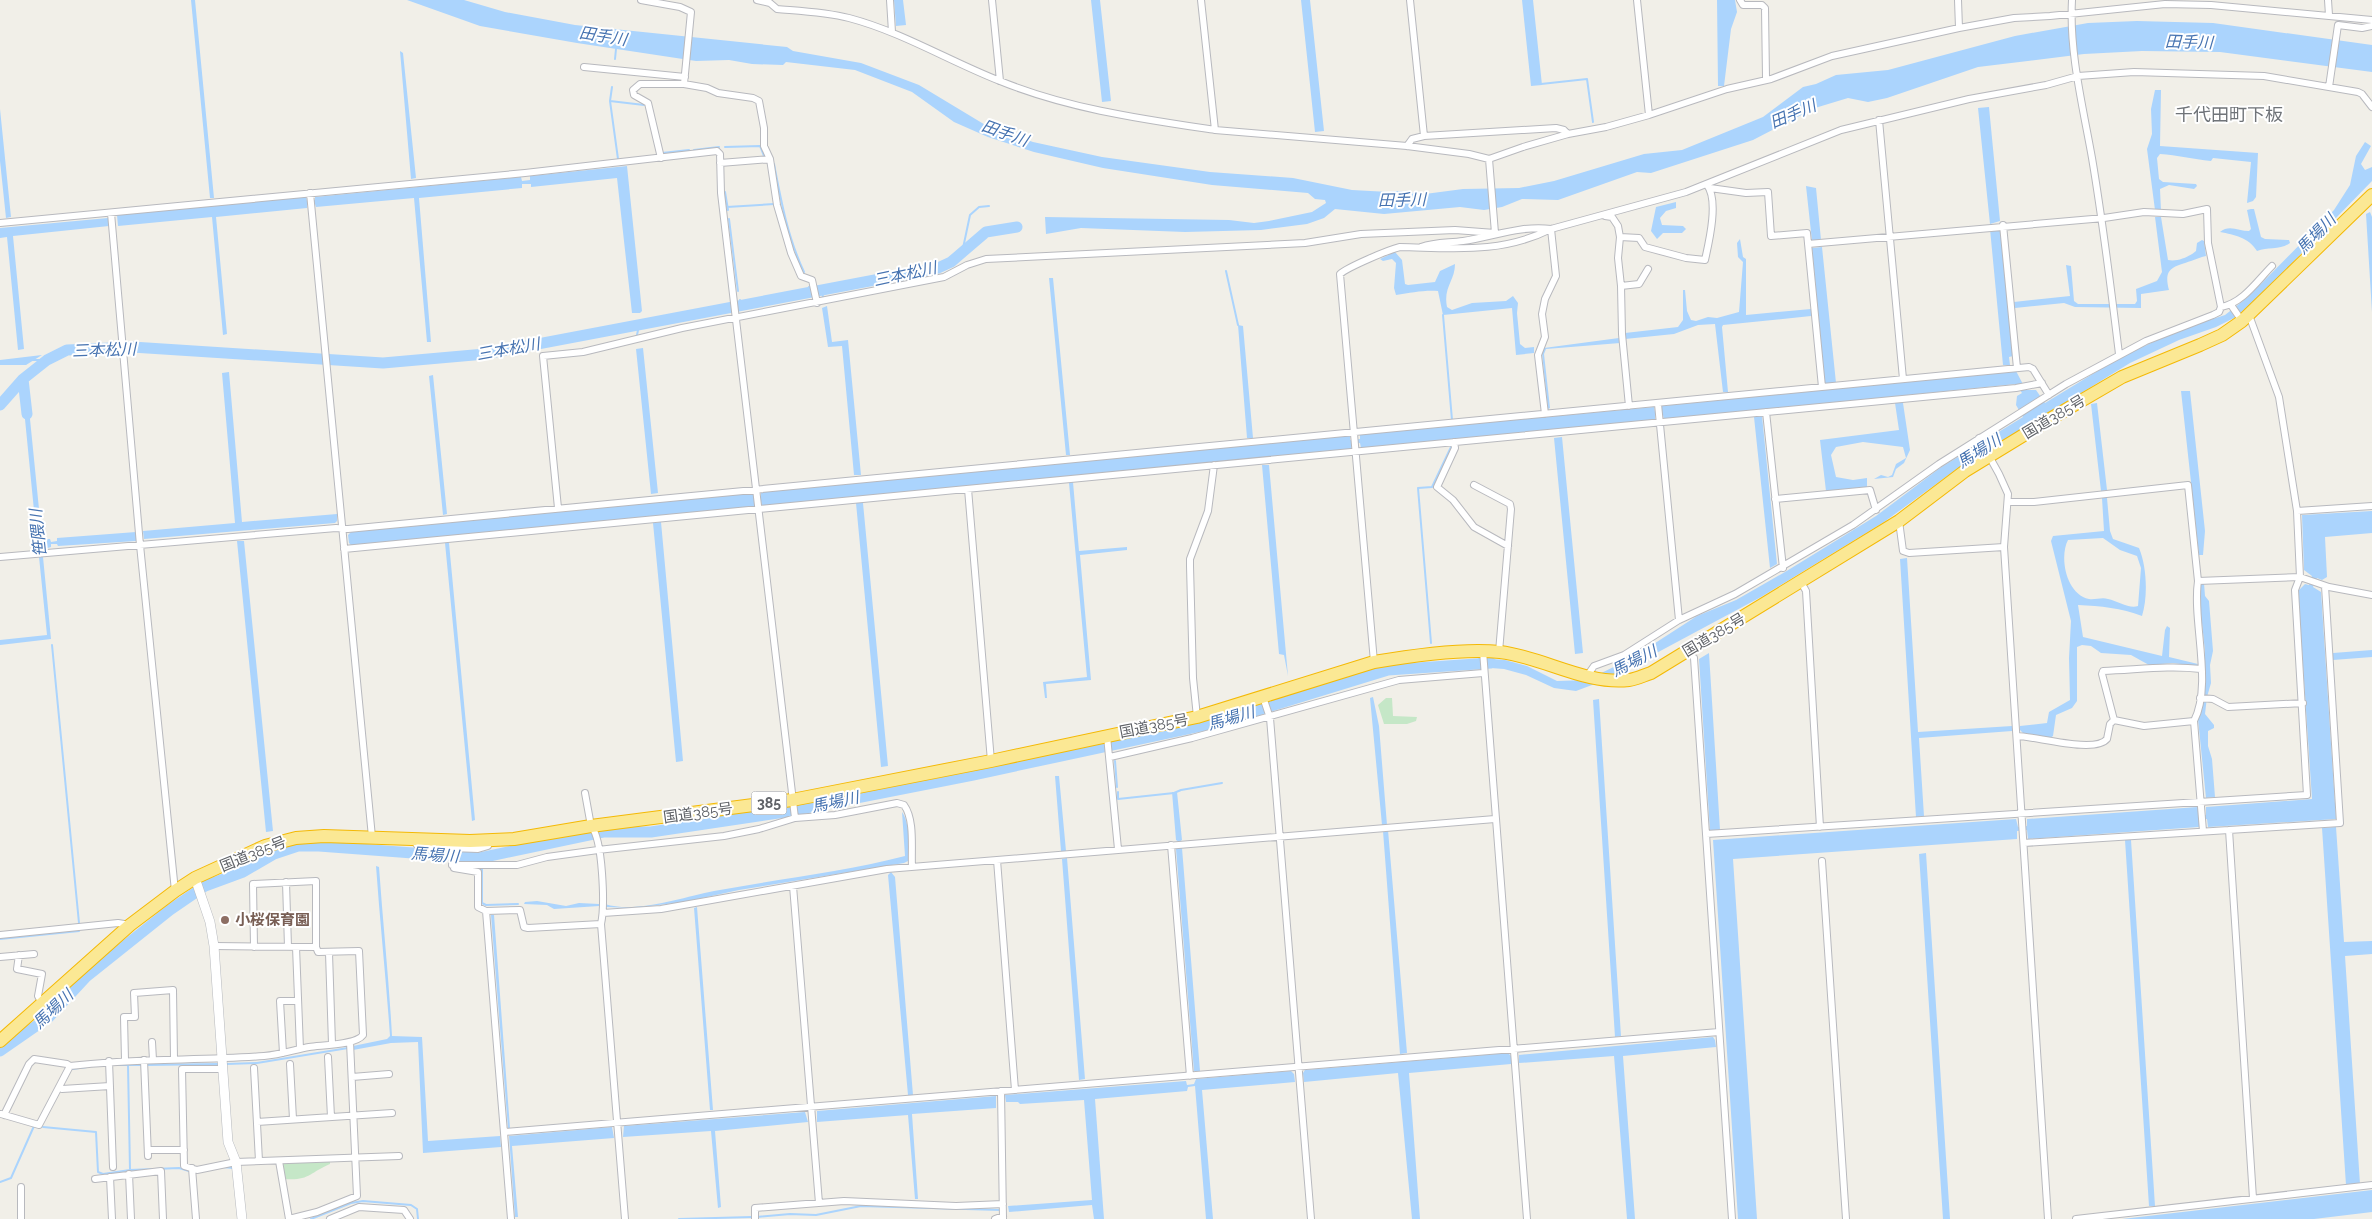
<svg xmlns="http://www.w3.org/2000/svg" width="2372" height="1219" font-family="Raleway,'Noto Sans JP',sans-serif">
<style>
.green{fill:#c5e7c7}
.water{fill:#abd4fd;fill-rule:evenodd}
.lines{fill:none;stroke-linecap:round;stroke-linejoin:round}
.stream{stroke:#abd4fd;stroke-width:2}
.river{stroke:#abd4fd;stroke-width:11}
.street-casing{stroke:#b8b9be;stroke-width:8}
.secondary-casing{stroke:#b6b9be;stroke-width:10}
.highway-casing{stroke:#f4b905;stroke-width:14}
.street{stroke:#fff;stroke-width:6}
.secondary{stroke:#fff;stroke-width:9}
.highway{stroke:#fbe894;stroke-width:12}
.education-dot{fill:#8d6e63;stroke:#fff;stroke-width:2}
.labels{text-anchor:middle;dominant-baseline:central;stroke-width:4;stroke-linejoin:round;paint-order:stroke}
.shield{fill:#fff;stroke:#8f9195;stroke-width:1}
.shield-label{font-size:14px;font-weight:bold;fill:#5f6267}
.street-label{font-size:15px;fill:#5f6267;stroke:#fff}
.education-label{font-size:15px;font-weight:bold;fill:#785e54;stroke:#fff;text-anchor:start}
.water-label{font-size:16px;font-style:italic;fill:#4673b1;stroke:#fff}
.quarter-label{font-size:18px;fill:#707479;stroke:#fff}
</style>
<rect width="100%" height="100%" fill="#f1efe8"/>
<path class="green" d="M1386 698H1392L1393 716 1417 717 1416 721 1407 724H1384L1378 705Z
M330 1161V1164C309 1173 309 1181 284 1179L281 1163Z"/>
<path class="water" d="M191 0H195L214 198H210Z
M407 0H464L505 12 575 25 787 47 793 51 861 63 919 85 987 126 1033 142 1102 157 1210 172 1293 178 1352 190 1389 192 1396 191 1425 194 1463 189 1519 188 1554 181 1644 154 1682 150 1763 117 1803 87 1816 84 1836 75 1888 70 2015 36 2088 23 2137 21 2213 23 2372 45V72L2220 52 2142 51 2084 54 1978 67 1887 98 1868 102 1848 98 1815 108 1753 140 1651 173 1637 172 1558 200 1522 199 1502 207 1484 210 1460 207 1384 214 1335 209 1324 218 1307 224 1261 230 1185 232 1081 228 1046 234 1045 217 1229 220 1254 223 1269 221 1312 212 1326 203 1325 200 1315 199 1308 193 1212 185 1103 168 1034 152 988 137 954 122 912 92 855 70 786 62 783 65 752 64 729 60 696 61 577 43 480 26Z
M894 0H903L906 25 896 26Z
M1091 0H1100L1111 101 1102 102Z
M1301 0H1310L1324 131 1315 132Z
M1522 0H1533L1542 85 1531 86Z
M1717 0H1735L1737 12 1731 29 1724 86H1718Z
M400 51 403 53 416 178 411 179Z
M2155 90H2161L2160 146 2258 153 2256 197 2253 201 2247 203 2251 162 2213 158 2211 161C2193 159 2177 155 2160 154L2157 158 2159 179 2163 182 2196 184 2197 186 2194 189 2169 185 2160 189 2161 211 2155 210 2147 149 2152 134 2151 109Z
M1989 107 2000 221 1990 224 1978 108Z
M0 109 11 217 6 218 0 161Z
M2365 142 2371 146 2361 164 2365 170 2372 167V181L2255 301 2234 318 2216 327 2179 340 2130 363 1954 471 1884 522 1848 544 1761 597 1608 679 1576 691 1554 688 1526 675 1504 669 1477 667 1478 658 1505 660 1527 666 1557 681 1587 680 1632 658 1697 616 1736 600 1785 572 1876 516 1940 468 2023 417 2016 405 2017 396 2022 393 2016 384 1664 420 1663 415H1655V421L1361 448 1360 443 1352 444 1351 449 762 506 761 501 754 502V507L352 546 349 543 348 535 351 532 753 493 754 498 761 497V492L1350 435V440L1360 439V434L1654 407 1655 412 1662 411V406L2016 371 2026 390H2036L2045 403 2119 358 2179 330 2225 315 2248 297 2334 210 2350 185 2356 156Z
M627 166 642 311 640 313H632L617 178 531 187V184H522V188L419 198 431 342H427L414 198 316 207 315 204 307 205V208L216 217 227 334 223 335 212 217 118 226 117 215 306 197 307 201 315 200V197L521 177 522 181 530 180V176Z
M1806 186 1816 188 1821 240 1812 241Z
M1676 202V208L1666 211 1660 218 1662 225 1683 226 1686 229 1682 233H1663L1657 239 1651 231 1656 207Z
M2251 209H2254L2261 237 2265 239 2289 240 2290 243C2281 250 2268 247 2257 251 2248 237 2235 235 2220 232 2229 224 2239 231 2249 231L2251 229 2247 210Z
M2370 212 2372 217V312L2366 214Z
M2155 217H2161L2168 260C2177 262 2189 257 2196 251L2197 243 2202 240 2204 241 2206 256C2200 257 2197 259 2191 261 2173 267 2163 268 2169 290L2141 294V308L2075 307 2064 303 2015 308 2014 302 2070 296 2066 265 2071 266 2074 301 2078 304H2135L2137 301 2136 289 2157 281 2162 272Z
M108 218 109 226 13 236 24 349 18 350 7 237 0 238V228Z
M1990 229H2000L2013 356 2009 357 2010 365H2003Z
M1740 239 1743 257 1746 259V315L1811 309V316L1723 325 1722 327 1728 392H1723L1715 324 1698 325 1674 334 1625 339V333L1678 327 1683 320V290H1685L1687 311 1691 320 1696 321 1708 317 1717 318 1739 312 1743 262 1738 257 1737 243Z
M1822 247 1836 383 1825 384 1812 248Z
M1395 252 1402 260 1405 284 1408 285 1435 282 1440 271 1455 264C1455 281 1443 287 1447 307L1452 310 1472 303 1506 301 1513 296 1518 303 1517 313 1520 344 1525 348 1534 347V353L1516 355 1512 308 1443 315 1438 291C1423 290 1411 293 1396 295L1394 288 1396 263 1392 259 1383 261 1380 259Z
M1049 278H1053L1070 455H1066Z
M827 306 832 342 848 340 861 475H854L842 346 828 347 822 308Z
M1238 325 1243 326 1253 438H1247Z
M1619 338 1620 343 1546 349 1544 354 1550 408 1548 409 1542 353 1544 348Z
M643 348 658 493 651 494 636 349Z
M42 355 26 365H0V360Z
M229 372 242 522 337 514V521L335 523 144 539 143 531 235 523 222 373Z
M433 375 447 514 443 515 429 376Z
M2181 391H2190L2205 531 2203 555H2199Z
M23 399H28L42 539H50L51 542 57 541V538L136 532V541L58 546 57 544H51V547L38 551Z
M1895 403H1903L1910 450 1904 463 1896 469 1893 477 1874 479 1881 475 1888 477 1892 475 1896 464 1906 458 1903 447 1863 442 1836 447 1831 455 1836 477 1853 480 1867 478V487L1826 491 1820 440 1899 430Z
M2097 403 2107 490 2101 491 2091 404Z
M1762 416 1777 564 1770 568 1754 417Z
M1562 437 1583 653 1575 654 1554 438Z
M1262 465H1269L1288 676 1284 655 1279 654Z
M1073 482 1079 551 1127 547V550L1080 555 1091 680 1046 684 1047 698H1045L1043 682 1087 677 1069 483Z
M2102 498H2107L2110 531 2113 539 2139 548C2147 567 2148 597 2142 616 2121 608 2101 606 2078 605L2083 637 2162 656 2165 630 2167 626 2170 628 2169 657 2198 664 2196 666 2173 663 2149 665 2131 655 2101 653 2091 646 2082 645 2077 647V701L2072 708 2056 715 2053 736 2050 738 2023 733 2020 730V726L2047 723 2049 712 2070 700 2069 658 2071 621 2051 541 2053 536 2104 531ZM2103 538 2120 550 2137 556 2141 568 2138 606C2129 609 2118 601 2108 599 2102 597 2095 600 2089 599 2066 594 2059 557 2068 540Z
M856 503H863L888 766 881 767Z
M2372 511V533L2325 537 2327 577 2322 580 2317 578 2313 587 2321 592 2336 819 2208 827 2207 819 2199 820V827L2028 839 2027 830 2017 831V839L1733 859 1757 1219H1738L1713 840 2016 819 2018 827 2027 826V819L2198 807 2199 815H2206V807L2312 799 2298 591 2305 584 2309 585 2312 576 2304 570 2302 515Z
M661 522 683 761 676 762 653 523Z
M237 541H244L273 831 266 832Z
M445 543H449L475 820 472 821Z
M39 557H43L51 639 0 645V640L47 635Z
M1907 558 1918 732 2012 726V731L1919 738 1924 816 1916 817 1900 559Z
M2204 583 2205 596 2209 601 2213 651 2210 665 2211 683 2207 697 2205 714 2214 725V728L2208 731V746L2212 759 2215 797 2206 798 2198 719 2204 683 2205 651 2199 595 2200 585Z
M2372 650V657L2333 660V653Z
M1709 653 1720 830 1710 831 1699 659Z
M1373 697 1379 726 1387 825H1382L1370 698Z
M1599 699 1621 1036 1615 1037 1593 700Z
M1055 776H1059L1066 851H1061Z
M1172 792H1177L1182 840 1179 842 1176 840Z
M902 812C909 821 911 849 908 861L904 863 739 890 684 902 633 908 606 907 605 904C636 914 683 897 714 891 778 879 843 872 905 856Z
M2336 827 2344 942 2372 941V954L2345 956 2360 1184 2346 1185 2322 828Z
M1388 830 1407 1053 1400 1054 1383 831Z
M2125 840H2131L2155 1206H2149Z
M1179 848H1182L1200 1071H1194L1176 849Z
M1926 853 1950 1219H1943L1919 854Z
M1067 858 1085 1079 1079 1080 1062 859Z
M376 866 379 867C383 924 389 980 392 1036L422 1037 428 1141 500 1136 501 1147 423 1153 418 1042 391 1043 353 1050V1046L387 1039 390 1036C386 979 380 923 376 866Z
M891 872 895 877 913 1095H908L888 875Z
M537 901 566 906 579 903 599 904V906L554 909 547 905 524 904 525 902Z
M697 907 713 1110H710L694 908Z
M491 915H494L510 1128H508Z
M1713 1037 1715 1040 1716 1047 1623 1056 1635 1219H1627L1614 1056 1519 1063V1055Z
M1508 1053 1511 1056V1064L1409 1073 1420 1219H1412L1398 1073 1304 1082 1303 1073 1305 1070Z
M1291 1071 1294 1074 1295 1082 1202 1090 1213 1219H1206L1195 1086 1188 1087 1187 1091 1095 1099 1104 1219H1094L1092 1205 1009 1212 1008 1206 1092 1200 1084 1100 1020 1104 1018 1102H1006L1005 1095 1186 1081 1187 1085 1194 1084 1196 1079Z
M996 1096V1108L912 1114 918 1199H915L908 1115 817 1122V1111Z
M805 1112 808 1122 715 1131 721 1207 718 1208 711 1131 623 1137 624 1126Z
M612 1127 614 1138 512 1146 518 1217H515L509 1136Z
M2372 1190V1212L2314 1219H2122Z"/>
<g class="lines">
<path class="stream" d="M615 59 616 49
M1541 84 1587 79 1593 122
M612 87 610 101 618 159
M610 101 644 105
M725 147 760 146 764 156
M694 150 719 147
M662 153 689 150
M774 164C781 201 788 238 804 272
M725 192 728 210
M727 207 774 204
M729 219 738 291
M962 253 970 215 979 207 989 206
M1226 271 1238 325
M809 287 810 292
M822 289 823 298
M740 300 741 304
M1443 315 1452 420
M637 335 639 325
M32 360H47
M1431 643 1418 488 1432 487 1451 447
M52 645 79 923
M1115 761 1117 787
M1118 792V799L1174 793 1181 790 1222 783
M482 868V903L486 905 518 904
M0 939 79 931
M226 1064 257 1063 348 1048
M116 1065H142
M128 1065 130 1170 179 1168 189 1171
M146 1065 219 1064
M72 1069 87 1067
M43 1127 96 1132 98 1172 103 1174 130 1170
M223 1167 233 1168
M0 1182 11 1178 34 1126
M757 1217 790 1214 816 1215 861 1206 1001 1210
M311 1219 351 1203 363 1201 411 1205 417 1209 418 1219
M679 1219 752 1217"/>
<path class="river" d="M23 379 27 414
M0 405 23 379 47 360 67 350 132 347 383 363 485 354 938 268 951 262 986 232 1017 227
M0 1051 49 1017 86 977 170 910 205 886 243 872 274 854 298 846H319L480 858 603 832H651L785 812 973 775 1219 722 1388 670 1491 663"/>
<g class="street-casing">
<path id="street" d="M641 0 680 7 691 12 684 84
M757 0 770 3 777 9C801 11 826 12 849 18 902 32 949 61 1000 81 1069 109 1142 119 1215 130
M890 0 892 32
M992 0 1000 81
M1201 0 1215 130 1407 146 1469 154 1489 159 1523 147 1568 134 1606 127 1649 115 1727 89 1771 79 1832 56 1959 28 2014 18 2050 16 2165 4 2211 5 2372 20
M1410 0 1424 136
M1637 0 1649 115
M1740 0 1743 5H1762L1765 8 1766 78
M1958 0 1959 28
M2072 0C2069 52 2083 107 2092 158 2103 223 2111 288 2119 354
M2328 0 2329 15
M584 67 685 77
M2329 87 2338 25 2362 28 2372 26
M1879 120 1903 379
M1407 146 1412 139 1424 136 1556 128 1564 130 1568 134
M661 158 648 103 634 95 633 90 640 84H684L707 88 718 93 753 98 759 101 764 128V146L770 159 777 205 791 253 801 276 812 280 817 303
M1489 159 1495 233
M720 163 770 159
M1710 188 1746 193 1768 192 1771 236 1807 233 1822 387
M310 193 372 837
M111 213 140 545 175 891
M1605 216 1612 217 1618 226 1620 237 1618 258 1621 286 1639 284 1648 269
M0 223 525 173 717 151 720 154 721 193 795 818
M2003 225 2017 368
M1620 237 1639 238 1645 247 1686 258 1705 260C1709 242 1719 200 1707 185
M1421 247C1435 242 1448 243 1463 241 1492 237 1521 225 1551 229L1686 192 1841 130 1969 99 2046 85 2078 76 2134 72 2264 76 2358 92 2362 94 2372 107
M1621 286 1622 334 1629 406
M2231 305 2242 321
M2221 307C2243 303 2257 281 2272 266
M1658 404 1679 620
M1766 412 1783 568
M1979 438 1999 474 2008 494 2004 547 2048 1219
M1454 442 1455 448 1437 487 1453 500 1474 527 1508 546
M1474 485 1510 504 1511 509 1499 652
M968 489 991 761
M1775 499 1870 490 1876 510
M2008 502H2034L2188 485 2198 581C2192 621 2213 684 2194 721L2203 831
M558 508 543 356 583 352 682 328 944 277 967 265 986 259 1305 243 1361 234 1455 230 1495 233
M2297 511 2372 506
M1899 521 1903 551 1909 553 2004 547
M344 549 2016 388 2042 383
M0 557 336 528 348 529 2029 367 2033 369 2049 395
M2198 581 2300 577 2329 587 2372 595
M1801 582 1806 591 1820 827
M1483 651 1527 1219
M1694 658 1706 834
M1374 662 1340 274C1348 267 1388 250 1400 247 1454 248 1501 254 1551 229L1556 276 1545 299 1542 314 1545 337 1538 355 1545 414
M1587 676 1594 666 1624 655 1679 620 1735 594 1853 525 1939 464 2066 384 2146 341 2213 315 2219 312 2221 307 2208 243 2207 209 2183 214 2144 212 2104 218 1808 244
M1263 697 1270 718 1311 1219
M2200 698 2213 699 2228 707 2303 703
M1197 717 1193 678 1190 566V559L1208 511 1214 465
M2114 720 2102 674 2103 671C2136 670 2168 665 2201 669
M1107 736 1118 849
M2017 736C2035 736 2095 754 2107 739L2110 724 2114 720 2144 726 2194 721
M1110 757 1192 738 1399 680 1483 673
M585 793 591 826C603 839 605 906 601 924L625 1219
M2229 830 2253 1198
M415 842 417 845 425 847 478 849 488 846 490 841
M2024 843 2340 823 2325 586
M1171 845 1190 1076
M997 860 1015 1090
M1822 861 1846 1219
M452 865H517L547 857 598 850 724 836 759 829 795 818 835 815 897 803 904 805C915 820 911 849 912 867
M452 865 454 848
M454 868 478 872V907L486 911
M286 882 288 947
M793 886 819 1203
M603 913 661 909 887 869 1495 819
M0 935 118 923 130 925
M254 947 253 884 316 881V947
M296 947 300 1049
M329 953 332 1044
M19 955 17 969 42 974 38 996 42 1004
M0 957 34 954
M152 1042 153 1060
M283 1053 280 1001H298
M328 1057 331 1117
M125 1060 124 1017H135L134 993 173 990 174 1059
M144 1060 148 1156
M109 1061 113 1167
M290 1064 293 1119
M254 1068 259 1161
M223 1069H182L184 1166 197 1170 236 1162 399 1156
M352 1077 389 1074
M59 1087 62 1089 110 1086
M1001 1091 1003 1219
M1 1114 39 1125 70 1066
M4 1115 29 1064 34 1059 67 1064 70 1066C135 1058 199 1061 264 1056 279 1055 294 1050 309 1047 322 1045 356 1045 363 1035L359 951 318 952 316 947 214 946
M257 1122 392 1113
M504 1132 1719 1032
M148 1150H184
M279 1161 289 1219 317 1212 357 1196 350 1042
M192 1168 196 1219
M129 1174 131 1219
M110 1177 112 1219
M95 1179 161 1171 163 1219
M21 1187V1219
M330 1219 359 1207 404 1210 410 1219
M511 1219 486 911 520 910 524 927 528 928 601 924
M755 1219V1208L844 1201 956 1206 1003 1204
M995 1219 1003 1216
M1732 1219 1706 834 2307 795 2295 590 2300 577 2297 511 2279 397 2249 315
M2076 1219 2372 1185"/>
</g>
<g class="secondary-casing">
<path id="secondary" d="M195 878 210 922 214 946 228 1142 236 1162 242 1219"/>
</g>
<g class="highway-casing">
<path id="highway" d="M0 1041 130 925 175 891 195 878 265 846 296 838 324 836 470 841 514 839 591 826 792 800 991 761 1197 717 1374 662C1409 656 1465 648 1500 652 1543 657 1585 685 1629 680 1637 679 1644 675 1651 673L1899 521 1965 471 2050 419 2122 377 2200 345 2222 335 2242 321 2372 195"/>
</g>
<use href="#street" class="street"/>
<use href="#secondary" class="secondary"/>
<use href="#highway" class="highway"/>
</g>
<circle class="education-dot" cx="225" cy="920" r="5"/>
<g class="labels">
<rect class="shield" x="751.5" y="791.5" width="35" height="23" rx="4"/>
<g class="shield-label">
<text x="769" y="803">385</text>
</g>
<g class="street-label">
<text transform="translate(2054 417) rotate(-31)">国道385号</text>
<text transform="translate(1714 635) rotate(-31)">国道385号</text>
<text transform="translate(1154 726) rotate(-11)">国道385号</text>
<text transform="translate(698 813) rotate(-8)">国道385号</text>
<text transform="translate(253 854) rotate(-22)">国道385号</text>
</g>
<g class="education-label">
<text x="235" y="920">小桜保育園</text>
</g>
<g class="water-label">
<text transform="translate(603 36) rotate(9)">田手川</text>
<text transform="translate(2189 42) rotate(2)">田手川</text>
<text transform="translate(1793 114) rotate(-23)">田手川</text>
<text transform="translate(1005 133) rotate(20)">田手川</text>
<text transform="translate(1402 200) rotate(-1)">田手川</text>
<text transform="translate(2316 234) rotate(-46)">馬場川</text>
<text transform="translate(905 274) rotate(-12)">三本松川</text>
<text transform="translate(508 349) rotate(-10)">三本松川</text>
<text transform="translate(104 350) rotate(-2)">三本松川</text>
<text transform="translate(1979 451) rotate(-32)">馬場川</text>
<text transform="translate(38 533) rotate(-96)">笹隈川</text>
<text transform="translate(1634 661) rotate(-27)">馬場川</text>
<text transform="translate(1231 718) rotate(-16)">馬場川</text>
<text transform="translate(835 802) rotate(-12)">馬場川</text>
<text transform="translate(435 855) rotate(4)">馬場川</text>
<text transform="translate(53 1009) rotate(-43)">馬場川</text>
</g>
<g class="quarter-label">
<text x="2229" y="114">千代田町下板</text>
</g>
</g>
</svg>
